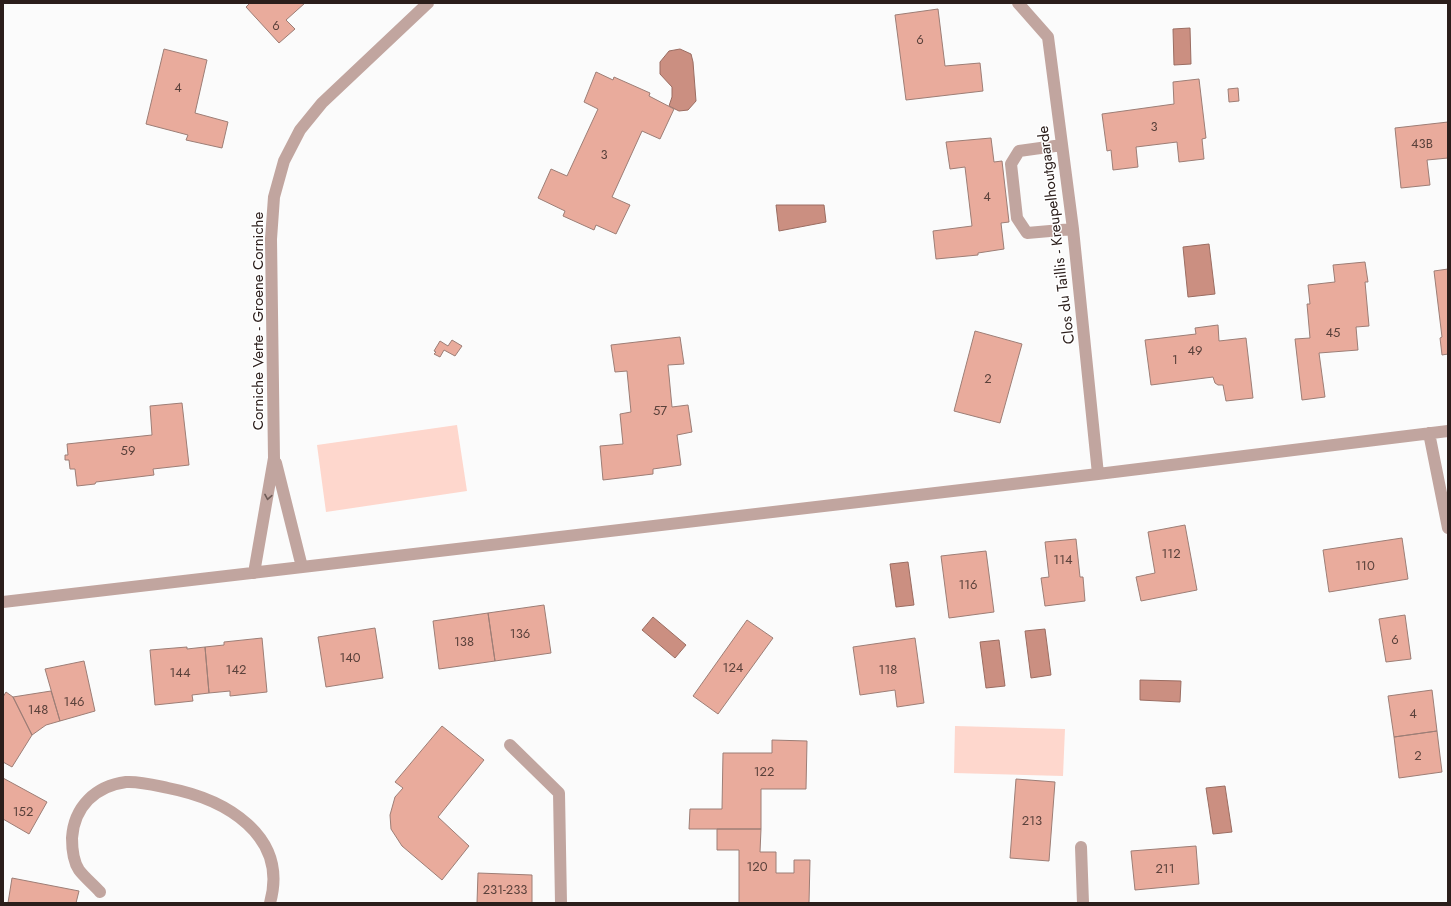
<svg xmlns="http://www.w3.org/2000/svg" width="1451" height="906" font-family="Jost,sans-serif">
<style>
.pitch{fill:#fed7cd}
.water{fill:#cb8f81;stroke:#9b6d62}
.building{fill:#e9ab9c;stroke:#9d7e76}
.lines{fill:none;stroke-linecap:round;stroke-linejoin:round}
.minor{stroke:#c1a59f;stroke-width:12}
.oneway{stroke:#6e5b56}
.labels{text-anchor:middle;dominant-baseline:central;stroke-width:3;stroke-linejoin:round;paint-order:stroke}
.number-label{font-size:13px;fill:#5a413b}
.street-label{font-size:15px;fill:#2b1e1b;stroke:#fff}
</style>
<rect width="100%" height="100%" fill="#fbfbfb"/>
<path class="pitch" d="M457 425 467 491 326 512 317 445Z
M955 726 1065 729 1063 776 954 773Z"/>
<path class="water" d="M1190 28 1191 64 1174 65 1173 29Z
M680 49 691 54 693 62 696 101 688 110 679 111 669 106 672 97V87L660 74V62L669 51Z
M776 205H824L826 222 779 231Z
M1209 244 1215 294 1188 297 1183 247Z
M908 562 914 605 896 607 890 564Z
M653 617 686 645 675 658 642 630Z
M1045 629 1051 675 1031 678 1025 631Z
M999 640 1005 686 986 688 980 642Z
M1140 680 1181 681 1180 702 1140 700Z
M1225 786 1232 832 1213 834 1206 788Z"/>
<path class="building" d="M250 3H305L286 20 295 29 279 43 246 7Z
M938 9 945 66 980 63 983 91 906 100 895 15Z
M164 49 207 60 195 113 228 122 222 148 186 140 188 135 146 124Z
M596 72 613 80 614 77 650 93 649 96 674 109 660 139 642 131 612 197 630 205 616 234 596 225 594 230 563 216 565 211 538 198 551 169 567 176 598 109 584 102Z
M1199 79 1206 138 1202 139 1204 159 1179 162 1177 142 1136 147 1138 167 1113 170 1111 150 1107 151 1102 114 1174 104 1173 82Z
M1238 88 1239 101 1229 102 1228 89Z
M1448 122V158L1427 160 1430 185 1401 188 1395 128Z
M991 138 994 162 1002 161 1009 222 1001 223 1004 249 978 253V255L936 259 933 231 972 226 965 167 950 169 946 142Z
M1365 262 1368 282H1365L1369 326 1356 327 1358 350 1319 353 1325 397 1302 400 1295 339 1310 338 1307 304H1310L1308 285 1335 282 1333 265Z
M1448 269V354L1442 355 1440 338 1442 337 1434 271Z
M1218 325 1219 341 1246 338 1253 398 1226 401 1223 385H1218L1215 383 1213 377 1151 385 1145 340 1196 334 1195 328Z
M975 331 1022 344 1000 423 954 411Z
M680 337 684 364 668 365 672 407 688 405 692 432 677 435 681 465 653 469V474L603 480 600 446 623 444 620 414 631 412 627 371 615 372 611 345Z
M452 340 462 346 455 356 444 350 440 357 434 354 436 352 434 351 440 341 448 346Z
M182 403 189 465 153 469 154 475 96 482 95 484 77 486 75 469H70L69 460H65V455H68L67 444 152 435 150 406Z
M1185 525 1197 590 1141 601 1136 577 1155 573 1148 532Z
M1402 538 1408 579 1329 592 1323 550Z
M1076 539 1080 577H1083L1085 601 1045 606 1041 578 1049 577 1045 542Z
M986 551 994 612 949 618 941 556Z
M544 605 551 653 495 661 488 613Z
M488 613 495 661 439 669 433 621Z
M1405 615 1411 659 1386 662 1379 619Z
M747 620 773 638 718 714 693 696Z
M375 628 383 678 326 687 318 637Z
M262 638 267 692 230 696V691L209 693 205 647 224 645V642Z
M915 638 924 703 897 707 895 690 860 695 853 647Z
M187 647V649L205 647 209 693 192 695 193 701 155 705 150 650Z
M84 661 95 711 60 721 45 669Z
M1432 690 1437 731 1394 737 1388 696Z
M51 691 60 721 46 725 32 735 13 697Z
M6 692 13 697 32 735 12 767 3 762V697Z
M442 726 484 760 438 817 469 846 442 880 402 846 391 829 390 815 395 797 403 788 395 782Z
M1437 731 1442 772 1399 778 1394 737Z
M772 740 807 741 806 789H761V829H689L690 809H722L723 753H772Z
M3 778 47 802 29 834 3 819Z
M1016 779 1055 782 1049 861 1010 858Z
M717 829H761L760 852H776V873H794V860H810L809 903H739V850H717Z
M1196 846 1199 884 1135 890 1131 851Z
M478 873 532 875V903H477Z
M12 878 79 891 76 903H8Z"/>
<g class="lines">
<path class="minor" d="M1018 3 1048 37 1073 229 1098 474
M1062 145 1019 151 1011 164 1017 218 1027 233 1073 229
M1429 433 1448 528
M276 463 302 567
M254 573 274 458 271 239 274 197 284 161 300 130 322 103 428 3
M3 602 1098 474 1448 431
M510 745 559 793 561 903
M1081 847 1083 903
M100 892C94 885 85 878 79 870 73 861 72 849 72 838 74 807 95 786 126 782 139 781 154 785 168 788 225 799 289 835 270 903"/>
</g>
<defs><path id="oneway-chevron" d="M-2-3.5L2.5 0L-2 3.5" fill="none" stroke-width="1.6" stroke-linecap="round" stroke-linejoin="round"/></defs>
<use class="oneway" href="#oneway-chevron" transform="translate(268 497) rotate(100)"/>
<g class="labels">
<g class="number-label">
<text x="276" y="25">6</text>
<text x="920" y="39">6</text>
<text x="178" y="87">4</text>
<text x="1154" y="126">3</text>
<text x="1422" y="143">43B</text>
<text x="604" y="154">3</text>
<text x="987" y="196">4</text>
<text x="1333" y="332">45</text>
<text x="1195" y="350">49</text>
<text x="1175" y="359">1</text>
<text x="988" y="378">2</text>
<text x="660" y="410">57</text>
<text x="128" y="450">59</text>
<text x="1171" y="553">112</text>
<text x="1063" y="559">114</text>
<text x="1365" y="565">110</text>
<text x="968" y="584">116</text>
<text x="520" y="633">136</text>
<text x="1395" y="639">6</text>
<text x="464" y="641">138</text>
<text x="350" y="657">140</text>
<text x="733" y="667">124</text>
<text x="236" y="669">142</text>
<text x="888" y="669">118</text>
<text x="180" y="672">144</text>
<text x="74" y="701">146</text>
<text x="38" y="709">148</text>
<text x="1413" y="713">4</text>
<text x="1418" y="755">2</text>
<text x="764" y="771">122</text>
<text x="23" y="811">152</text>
<text x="1032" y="820">213</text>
<text x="757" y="866">120</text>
<text x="1165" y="868">211</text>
<text x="505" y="889">231-233</text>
</g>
<g class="street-label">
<text transform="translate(1056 235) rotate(-97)">Clos du Taillis - Kreupelhoutgaarde</text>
<text transform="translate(258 321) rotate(-90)">Corniche Verte - Groene Corniche</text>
</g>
</g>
<rect width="1451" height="906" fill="none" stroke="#2b1e1b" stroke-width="8"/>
</svg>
